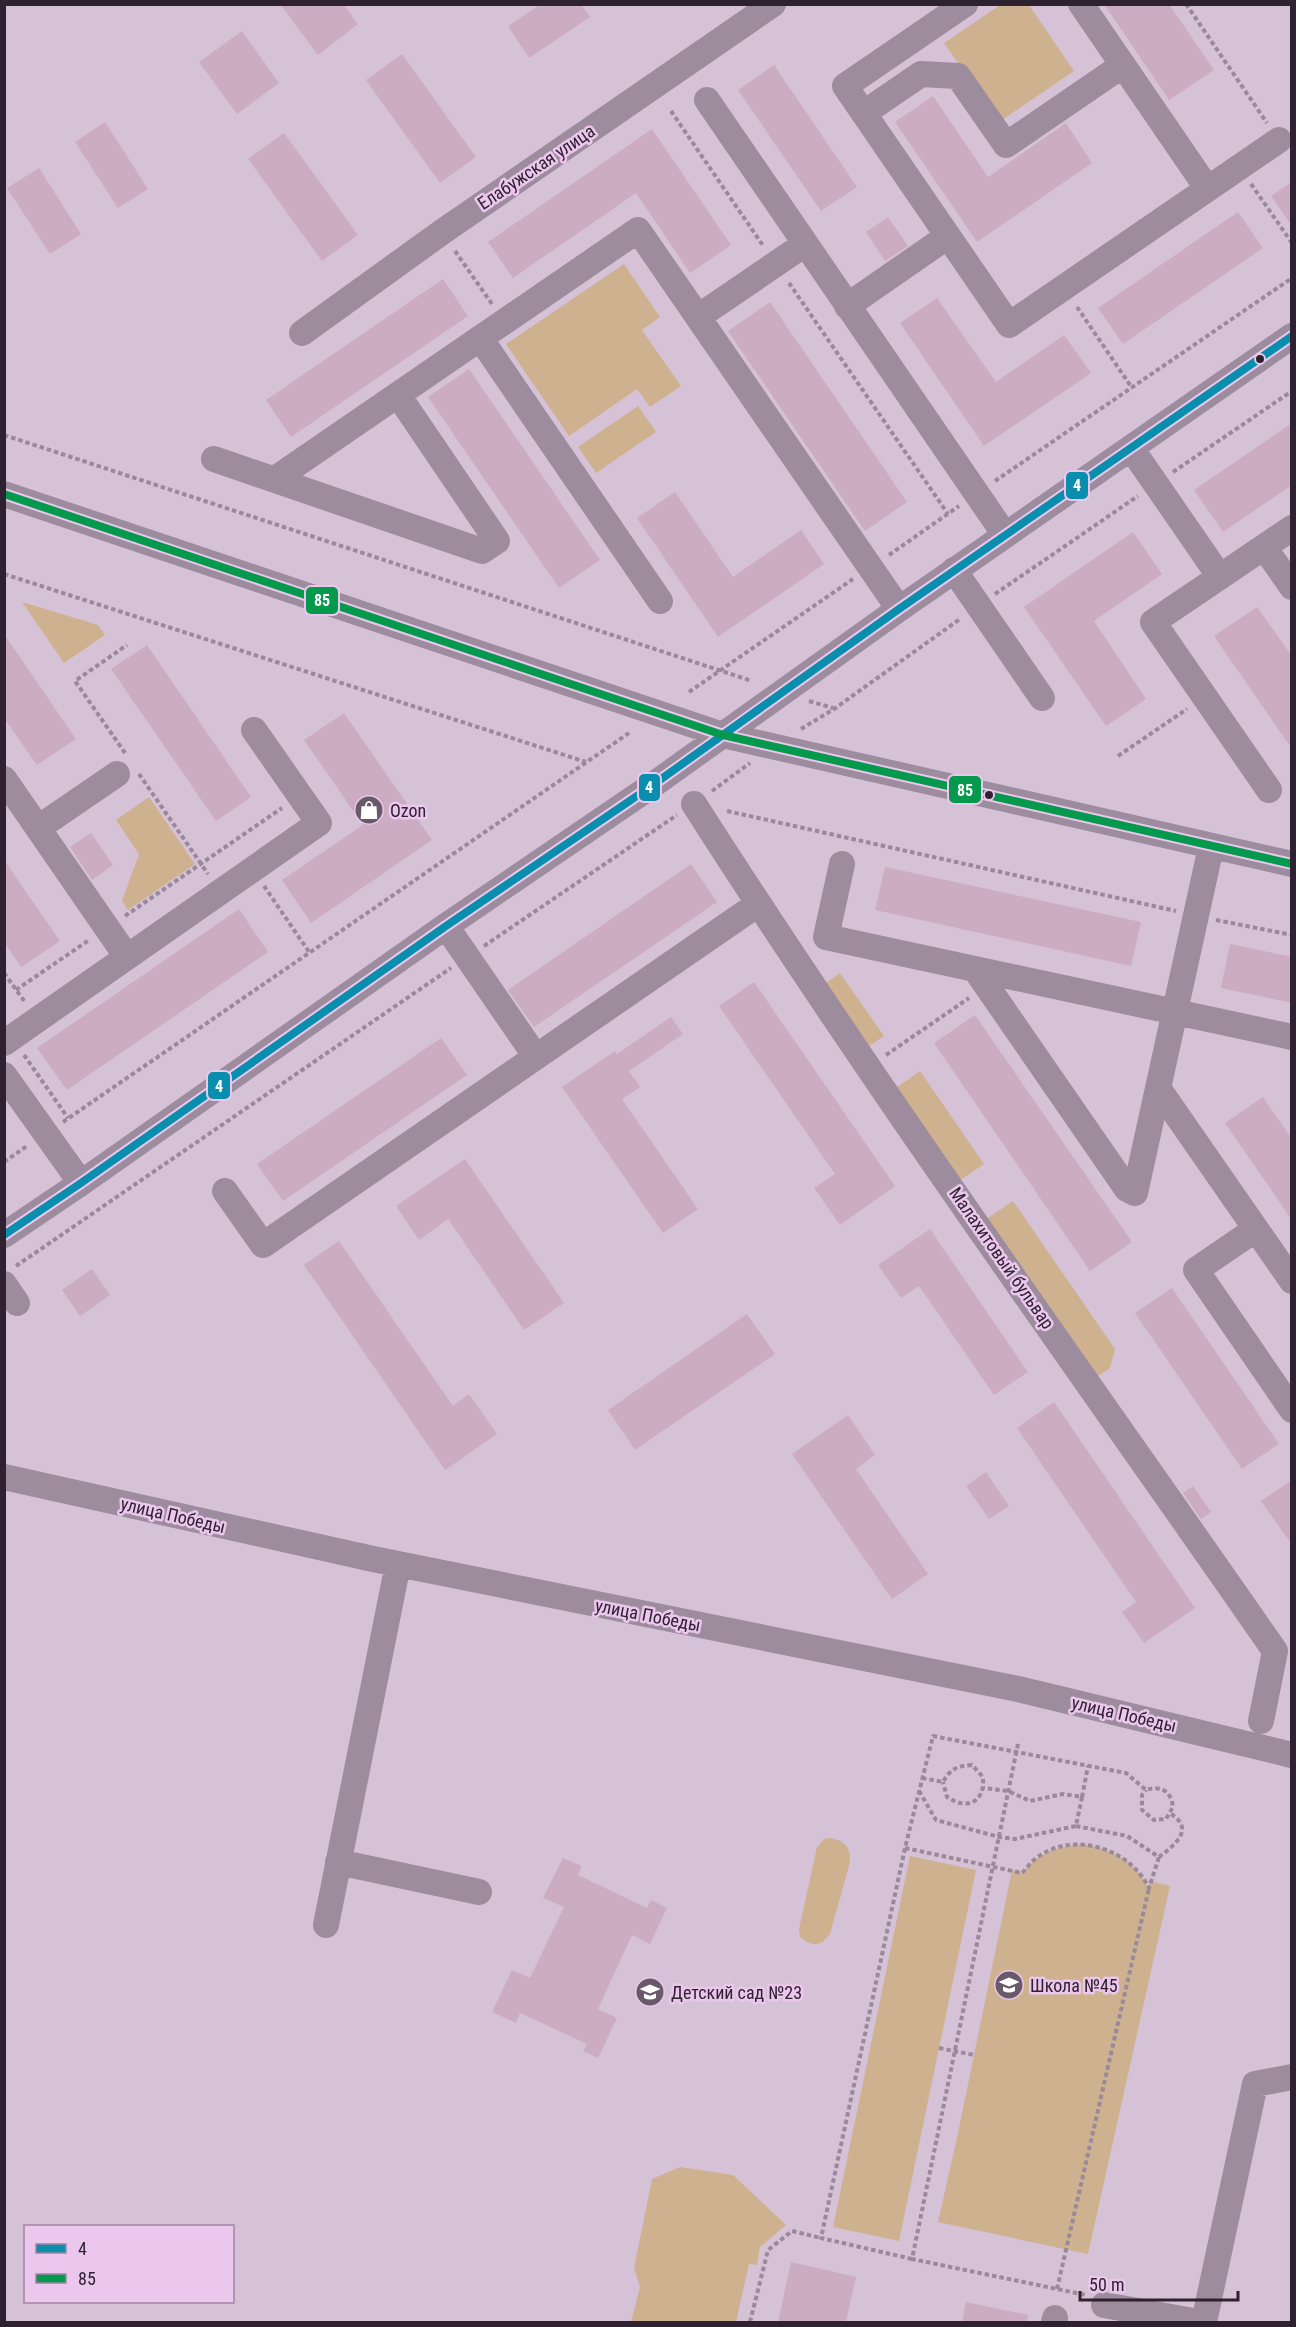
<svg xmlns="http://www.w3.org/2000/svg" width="1296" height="2327" font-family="'Roboto Condensed',sans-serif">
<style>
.green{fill:#ceb18f}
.building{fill:#cbacc3}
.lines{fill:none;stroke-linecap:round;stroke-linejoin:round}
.path{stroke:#99899a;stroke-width:4;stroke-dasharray:4.5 3;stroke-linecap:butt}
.minor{stroke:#9d8b9e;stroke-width:26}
.bus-1-casing{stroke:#ebc7ed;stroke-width:12}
.bus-2-casing{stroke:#ebc7ed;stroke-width:12}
.bus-1{stroke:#098eae;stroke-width:8}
.bus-2{stroke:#05994e;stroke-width:8}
.bus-dot{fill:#2f2230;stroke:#ebc7ed;stroke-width:2}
.labels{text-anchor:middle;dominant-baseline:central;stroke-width:5;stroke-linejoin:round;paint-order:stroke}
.street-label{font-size:18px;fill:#2f2230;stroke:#ebc7ed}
.poi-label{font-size:18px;fill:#2f2230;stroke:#ebc7ed;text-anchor:start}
.line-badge{stroke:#ebc7ed;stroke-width:2}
.badge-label{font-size:16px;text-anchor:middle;font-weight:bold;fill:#fff}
</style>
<rect width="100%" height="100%" fill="#d6c2d7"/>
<path class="green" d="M1000 5H1029L1074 71 999 122 944 43Z
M624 264 660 317 642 330 681 386 650 407 637 389 569 436 506 344Z
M638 406 656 432 596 473 578 447Z
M22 602 98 625 105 635 64 663Z
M149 797 195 864 128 910 122 901 139 854 116 820Z
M840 973 884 1036 863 1050 820 987Z
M920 1071 984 1164 956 1183 893 1090Z
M1013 1201 1115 1349 1110 1368 1091 1381 982 1222Z
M830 1838C844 1840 851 1847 850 1862L830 1934C820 1948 812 1946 800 1937L799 1929 817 1847 824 1839Z
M1081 1844C1109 1848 1135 1860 1148 1887L1150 1881 1170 1886 1088 2254 938 2222 958 2133 1012 1870 1022 1873C1041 1851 1053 1849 1081 1844Z
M910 1856 976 1870 899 2241 833 2227Z
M680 2167 733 2175 786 2225 760 2247 757 2265 749 2264 736 2322H631L640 2287 634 2268 652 2179Z"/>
<path class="building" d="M280 4H343L358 24 318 55Z
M541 4H581L590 17 529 58 508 26Z
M1104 4H1169L1214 70 1169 100Z
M242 31 279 83 237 114 199 62Z
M402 54 476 157 440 183 366 80Z
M774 65 857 187 821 211 738 90Z
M933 96 988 177 1066 123 1092 163 977 242 895 122Z
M105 122 148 189 118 208 75 142Z
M652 129 731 245 690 273 636 193 513 278 488 242Z
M284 133 358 235 322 261 248 159Z
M39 168 81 234 50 254 7 188Z
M1292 182V226L1271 196Z
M1238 212 1263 248 1123 344 1098 308Z
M888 217 908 246 885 261 866 232Z
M443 279 468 316 291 437 266 400Z
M937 298 996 382 1064 335 1091 373 984 446 900 323Z
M770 302 907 502 865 531 728 331Z
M469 369 600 560 559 588 428 397Z
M1292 423V485L1223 532 1194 490Z
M675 492 733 577 801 530 824 564 718 637 637 518Z
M1133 532 1162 574 1094 621 1146 699 1106 726 1024 607Z
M1257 607 1292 656V749L1214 636Z
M4 634 76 739 37 765 4 718Z
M147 645 251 797 216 821 111 669Z
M344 713 432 840 311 923 282 880 363 825 304 740Z
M91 833 113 865 92 880 70 847Z
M4 860 60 941 21 967 4 942Z
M691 864 717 902 534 1027 508 990Z
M885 867 1141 922 1131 966 875 910Z
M239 909 268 952 67 1090 37 1048Z
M1230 944 1292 957V1003L1221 988Z
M754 982 895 1186 840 1225 814 1188 835 1174 719 1006Z
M975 1015 1132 1242 1090 1271 934 1043Z
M671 1017 683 1034 629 1071 640 1087 622 1099 698 1209 663 1233 562 1087 615 1051 617 1054Z
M441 1038 467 1075 283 1201 257 1164Z
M1263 1097 1292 1139V1220L1225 1123Z
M465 1159 564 1303 524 1330 448 1219 419 1240 396 1206Z
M930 1229 1028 1372 994 1395 919 1286 901 1298 878 1265Z
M339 1241 453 1406 469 1394 497 1434 445 1470 304 1265Z
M92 1269 110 1295 80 1316 62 1290Z
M1172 1288 1279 1444 1242 1469 1135 1313Z
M747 1314 775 1354 635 1450 608 1410Z
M1054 1402 1195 1608 1144 1643 1122 1612 1136 1602 1017 1428Z
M848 1415 875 1455 856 1469 928 1574 892 1599 792 1454Z
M986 1472 1009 1506 989 1519 966 1486Z
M1292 1480V1545L1261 1501Z
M1193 1486 1211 1512 1201 1519 1183 1493Z
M563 1858 582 1866 578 1875 647 1908 651 1900 667 1908 650 1944 632 1935 598 2009 617 2018 598 2058 583 2051 587 2044 520 2013 516 2023 492 2012 512 1970 530 1978 564 1907 543 1898Z
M791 2262 856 2277 846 2322H778Z
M966 2302 1028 2315 1027 2322H962Z"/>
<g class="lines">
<path class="path" d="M1186 4 1267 123
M671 111 764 247
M1251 184 1292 243
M455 251 492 304
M789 283 948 514
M1077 307 1132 388
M4 435 752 681
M1173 472 1292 391
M995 481 1292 278
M889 555 959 506
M4 574 586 762
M995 594 1138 496
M689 692 853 579
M809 701 833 708
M801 729 834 709 960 619
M125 753 75 681 127 645
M1118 756 1187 709
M139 774 208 874
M712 791 750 763
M727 811 1176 911
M264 886 309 952
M125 916 282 808
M1216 920 1292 935
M484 946 677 815
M4 973 25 1002
M16 990 89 940
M24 1055 68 1118
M886 1055 969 998
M63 1122 629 733
M4 1162 27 1146
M16 1266 451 968
M1018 1744 912 2259 1086 2295
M922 1778 943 1782C950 1769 957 1766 972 1765L983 1777C985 1802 968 1811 947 1797L943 1782
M919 1791 936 1820 999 1837 1015 1839 1076 1826 1082 1797 1063 1794 1030 1801 1008 1791 984 1788
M1082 1797 1088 1766
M1076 1826 1127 1836 1159 1857C1175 1845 1195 1829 1171 1814
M905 1848 1022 1873C1026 1869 1030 1863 1035 1859 1071 1830 1129 1847 1149 1888L1159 1857
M939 2048 974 2055
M912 2259 821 2238 905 1848 933 1736 1126 1773 1146 1790C1161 1785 1171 1791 1173 1807L1166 1819 1154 1820 1142 1810V1795L1146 1790
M1057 2289 1149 1888
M750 2322 768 2250 792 2231 821 2238"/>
<path class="minor" d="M965 4 845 86 1009 325 1279 140
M1081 4 1207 188
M707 100 1005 535
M864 113 921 74 958 76 1006 145 1123 65
M847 306 948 236
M698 317 805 244
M302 333 442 232 773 4
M480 338 660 601
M1131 448 1220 577
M214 459 482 551 497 541 398 395
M275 479 638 230 899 609
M4 494 723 735 1292 864
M1264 547 1292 587
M954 570 1042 698
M4 779 127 957
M1269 790 1153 622 1292 528
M694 804C878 1092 1080 1370 1275 1651L1261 1721
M38 828 117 774
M842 864 826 937 1292 1037
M446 926 536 1057
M975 969 1127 1189 1135 1193 1211 847
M4 1043 319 823 254 730
M4 1075 81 1183
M1158 1088 1292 1281
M225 1191 263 1245 758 904
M1256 1229 1196 1270 1292 1410
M4 1235 81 1183 446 926 650 787 899 609 1292 336
M4 1284 17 1303
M4 1477 373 1559 1018 1689 1292 1755
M338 1862 479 1892
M326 1925 398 1564
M1104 2305 1199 2322
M1054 2322 1055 2318
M1204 2322 1255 2084 1292 2077"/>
<g class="bus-1-casing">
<path id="bus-1" d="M4 1235 81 1183 446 926 650 787 899 609 1292 336"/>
</g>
<g class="bus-2-casing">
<path id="bus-2" d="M4 494 723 735 1292 864"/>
</g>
<use href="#bus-1" class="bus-1"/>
<use href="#bus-2" class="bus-2"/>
</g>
<defs>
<g id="shop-disc" transform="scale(1.5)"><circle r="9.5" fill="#695a6a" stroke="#ebc7ed"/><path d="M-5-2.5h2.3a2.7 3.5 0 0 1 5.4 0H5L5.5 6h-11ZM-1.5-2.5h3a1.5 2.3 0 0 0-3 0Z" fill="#fff"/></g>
<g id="school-disc" transform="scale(1.5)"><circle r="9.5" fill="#695a6a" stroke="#ebc7ed"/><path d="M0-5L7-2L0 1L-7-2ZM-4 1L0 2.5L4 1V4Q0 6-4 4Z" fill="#fff"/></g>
</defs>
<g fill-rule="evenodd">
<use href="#shop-disc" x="369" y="810"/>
<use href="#school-disc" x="1009" y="1985"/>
<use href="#school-disc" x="650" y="1992"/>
</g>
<g class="bus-dot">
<circle cx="1260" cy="359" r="5"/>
<circle cx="989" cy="795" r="5"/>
</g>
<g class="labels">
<g class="street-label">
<text transform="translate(536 167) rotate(-34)">Елабужская улица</text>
<text transform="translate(1002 1258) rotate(55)">Малахитовый бульвар</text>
<text transform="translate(173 1515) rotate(13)">улица Победы</text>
<text transform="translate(648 1615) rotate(11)">улица Победы</text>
<text transform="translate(1124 1714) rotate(13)">улица Победы</text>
</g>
<g class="poi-label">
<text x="390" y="810">Ozon</text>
<text x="1030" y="1985">Школа №45</text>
<text x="671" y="1992">Детский сад №23</text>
</g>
</g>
<g class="line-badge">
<rect x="1065" y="471" width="24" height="29" rx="6" fill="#098eae"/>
<rect x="305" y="586" width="34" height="29" rx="6" fill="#05994e"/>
<rect x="638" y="773" width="23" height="29" rx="6" fill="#098eae"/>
<rect x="948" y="775" width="34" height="29" rx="6" fill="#05994e"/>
<rect x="207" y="1071" width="24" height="29" rx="6" fill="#098eae"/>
</g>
<g class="badge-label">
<text x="1077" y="491">4</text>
<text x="322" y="606">85</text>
<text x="649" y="793">4</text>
<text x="965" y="796">85</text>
<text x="219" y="1092">4</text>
</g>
<rect width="1296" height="2327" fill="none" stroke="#2f2230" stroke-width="12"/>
<rect x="24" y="2225" width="210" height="78" fill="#ebc7ed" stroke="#a085a1" stroke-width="1.5"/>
<rect x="36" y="2244" width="30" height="9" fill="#098eae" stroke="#a085a1" stroke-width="1.5"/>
<text x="78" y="2255" font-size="18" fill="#2f2230">4</text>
<rect x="36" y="2274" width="30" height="9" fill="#05994e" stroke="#a085a1" stroke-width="1.5"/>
<text x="78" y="2285" font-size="18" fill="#2f2230">85</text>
<path d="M1080 2291v9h158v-9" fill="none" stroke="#2f2230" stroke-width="3"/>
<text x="1089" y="2291" font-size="18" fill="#2f2230" stroke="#ebc7ed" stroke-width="4.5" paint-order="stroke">50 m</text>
</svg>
